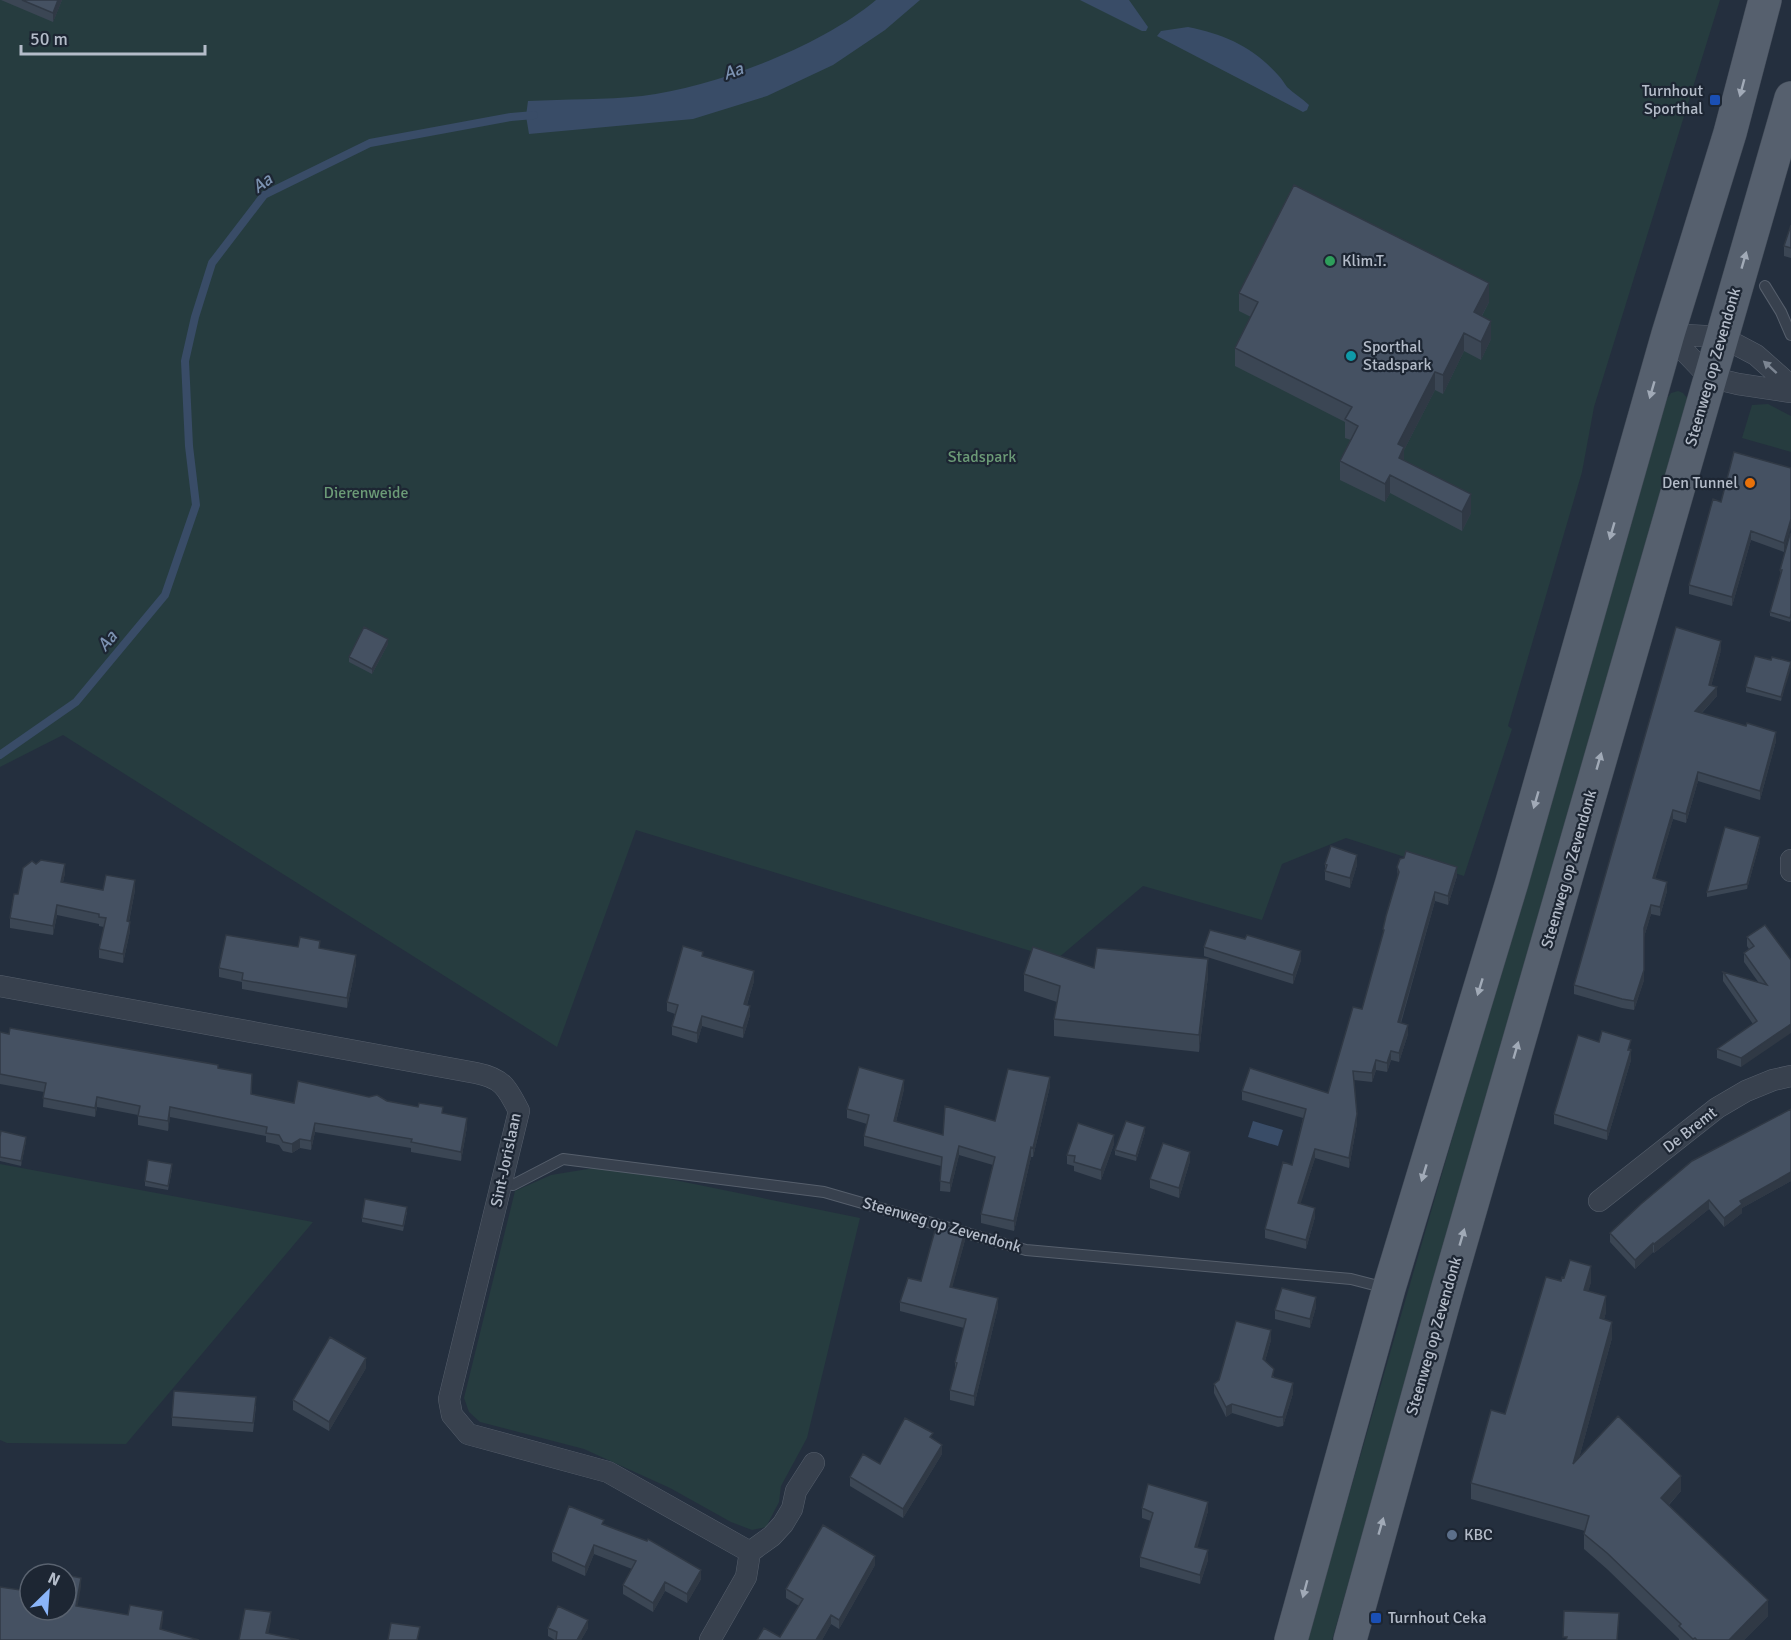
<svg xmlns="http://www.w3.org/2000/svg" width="1791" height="1640" font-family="Signika,sans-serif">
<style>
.green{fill:#263c3f}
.water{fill:#394c67}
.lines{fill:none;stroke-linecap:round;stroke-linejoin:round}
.stream{stroke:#394c67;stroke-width:8}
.service-casing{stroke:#565f6c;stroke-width:12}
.minor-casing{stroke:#565f6c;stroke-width:22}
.primary-casing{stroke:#414a57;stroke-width:34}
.service{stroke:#38414e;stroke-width:10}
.minor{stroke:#38414e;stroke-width:21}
.primary{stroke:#56606e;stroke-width:33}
.wall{fill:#3b4654}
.shaded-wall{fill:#303945}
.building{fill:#455162;stroke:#303945;stroke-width:1.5}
.oneway{fill:#a1aab7}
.oneway2{fill:#7c8592}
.transit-dot{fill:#1a4fb4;stroke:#1d2633;stroke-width:2}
.leisure-dot{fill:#2e9e5b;stroke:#1d2633;stroke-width:2}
.culture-dot{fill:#0f9aa8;stroke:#1d2633;stroke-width:2}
.food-dot{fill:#e8710a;stroke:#1d2633;stroke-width:2}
.service-dot{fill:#5c6f8a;stroke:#1d2633;stroke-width:2}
.labels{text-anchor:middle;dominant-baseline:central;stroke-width:4.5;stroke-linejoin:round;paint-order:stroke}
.poi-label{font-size:16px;fill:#b4bcc9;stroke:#1d2633;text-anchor:start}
.street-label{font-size:16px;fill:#b4bcc9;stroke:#1d2633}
.park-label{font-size:16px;fill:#6b9a76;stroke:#1d2633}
.water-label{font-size:18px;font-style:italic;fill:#7c92b1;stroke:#1d2633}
</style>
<rect width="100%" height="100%" fill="#242f3e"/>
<path class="green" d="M0 0H1720L1594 407 1582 472 1508 726 1512 729 1464 876 1346 838 1282 864 1262 920 1143 886 1057 959 636 830 557 1047 63 735 0 767Z
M1678 391 1683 393 1688 399V407L1332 1640H1307L1666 400 1671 393Z
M1768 404 1791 416V452L1742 438 1752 405Z
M0 1164 313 1222 126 1444 7 1443 0 1440Z
M606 1166 860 1218 807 1438 781 1486 779 1502 766 1527 752 1530 731 1522 670 1488 584 1449 480 1422 469 1412 464 1398 515 1191 551 1175Z"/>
<path class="water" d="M876 0H920L885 30 833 65 767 96 693 119 529 134 526 116 528 101C566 99 605 100 642 96 714 87 820 47 876 0Z
M1080 0H1129L1148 27 1146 31H1142Z
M1188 27C1224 34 1253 47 1278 75 1282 79 1284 83 1287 87 1294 94 1302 98 1309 105L1307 110 1303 112 1157 36 1161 31Z
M1253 1121 1283 1130 1278 1146 1248 1137Z"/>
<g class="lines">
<path class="stream" d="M0 755 76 702 165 595 196 505 189 446 185 361 195 317 212 263 264 195 370 143 511 117 534 115"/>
<g class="service-casing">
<path id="service" d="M1765 286 1781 312 1791 335
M502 1183 513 1185 563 1159 824 1192 1026 1250 1351 1279 1386 1288"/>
</g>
<g class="minor-casing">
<path id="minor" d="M1668 334 1709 377 1738 384 1791 392
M1668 334 1722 337 1756 355 1791 386
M1791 860V871
M0 986 476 1073C502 1078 507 1087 519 1111L449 1399 452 1415 468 1434 608 1472 750 1552 746 1577 710 1640
M1599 1201 1717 1108 1746 1091 1773 1080 1791 1076
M750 1552 772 1536 783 1524 792 1509 796 1491 814 1463"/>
</g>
<g class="primary-casing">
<path id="primary" d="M1291 1640 1389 1288 1512 882 1668 334 1730 133 1765 0
M1350 1640 1448 1287 1791 98"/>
</g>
<use href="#service" class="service"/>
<use href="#minor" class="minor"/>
<use href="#primary" class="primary"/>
</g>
<path class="wall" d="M1 0H62L53 22Z
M1791 225V258L1784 256V246Z
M1239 293 1489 302 1482 316 1491 339 1481 360 1464 351 1443 394 1435 390 1404 450V461L1471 513 1462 531 1390 493 1385 502 1340 480V461L1351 440 1345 438V422L1235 366V348L1251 317 1239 311Z
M1791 468 1784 552 1751 540 1732 606 1689 594V585L1721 502Z
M1791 534V619L1790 622 1770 616V612L1781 575 1780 570Z
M388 644 372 674 349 662V657Z
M1721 650 1711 686 1717 696 1702 713 1776 741 1760 800 1698 781 1686 823 1673 819 1655 879 1667 891 1660 916 1651 914 1644 937V980L1634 1010 1622 1008 1574 994V985Z
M1771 660 1791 662 1781 701 1746 692V687Z
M1760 842 1747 889 1707 897V892Z
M36 864 65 873 63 882 103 890H135L129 922 130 931 123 963 99 958V949L104 927 99 926V924L57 915 53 935 10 928V918L18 894Z
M1325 864 1357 865 1350 888 1325 880Z
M1397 867 1457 876 1448 905 1435 901 1401 1023 1408 1034 1399 1062 1391 1060 1387 1072 1376 1070 1372 1082 1354 1080 1357 1123 1349 1168 1315 1158 1300 1204 1315 1217 1306 1249 1265 1238V1229L1292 1165 1303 1118 1242 1100V1091L1328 1093 1362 1009 1383 935V929L1398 878Z
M1747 937 1791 960 1741 1067 1717 1058V1049L1753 1024 1723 981V972L1759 983 1744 962V953L1749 949 1747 946Z
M298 947 320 948 356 964 347 1008 242 989V982L219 977V968Z
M1204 947 1301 960 1293 984 1204 956Z
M703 956 754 981 747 1005 750 1015 743 1038 702 1026 697 1043 672 1035V1026L675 1014 667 1011V1002Z
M1094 968 1208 976 1199 1052 1054 1036V1019L1057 1002 1024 991V974Z
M0 1032 218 1068 252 1084V1094L294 1103 387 1101 443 1114 467 1127 461 1161 411 1152V1148L315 1132 311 1150 300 1148 292 1153 283 1151 279 1145 266 1142V1136L170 1117 168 1131 138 1125V1115L97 1107 95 1117 43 1107 44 1092 0 1084Z
M1599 1042 1631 1049V1060L1607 1140 1554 1124V1114Z
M1050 1086 1033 1157H1031L1014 1231 981 1223V1214L993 1165 959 1155 950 1192 940 1191 941 1166 864 1146V1136L867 1124 847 1118V1109L904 1089 896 1122 943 1135 995 1121Z
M1791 1109V1181L1742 1208V1213L1724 1227 1709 1209 1654 1253 1653 1252 1635 1269 1610 1242V1233Z
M1145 1132 1136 1161 1115 1155V1150Z
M0 1137 26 1141 21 1166 0 1161Z
M1114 1144 1101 1180 1074 1171V1166L1067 1164V1155Z
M1190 1161 1179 1198 1150 1188V1179Z
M172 1169 168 1190 145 1186V1181Z
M407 1212 403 1231 362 1222V1218Z
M965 1240 952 1287 998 1307 974 1406 950 1400V1390L955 1371V1362L964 1328 900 1311V1302L921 1281Z
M1561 1281 1591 1282 1588 1291 1606 1312 1604 1319 1612 1338 1579 1458 1681 1491 1669 1505 1768 1616 1744 1640H1679V1639L1607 1569 1584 1549V1534L1585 1531 1471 1499V1483L1505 1414Z
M1316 1307 1310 1328 1275 1319V1310Z
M1271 1340 1265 1361 1274 1377 1293 1393 1283 1426 1278 1427 1232 1413 1226 1417 1214 1393V1384Z
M366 1368 329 1431 293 1410V1400Z
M256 1406 253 1432 172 1426V1417Z
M933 1439 942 1454 903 1518 850 1486V1477Z
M1142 1508 1208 1511 1197 1547 1208 1560 1200 1584 1140 1567V1557L1151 1521 1142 1518Z
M604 1524 701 1579 687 1603 665 1591 653 1612 623 1594V1585L632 1569 594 1554 585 1576 552 1561V1552Z
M875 1565 839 1629 831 1624 822 1640H757L780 1637 799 1606 786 1598V1589Z
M548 1628H588L581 1640H555L548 1636Z"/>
<path class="shaded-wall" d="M58 0H62L53 22V13Z
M1489 283V302L1474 330V312Z
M1491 321V339L1481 360V342Z
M1464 333V351L1443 394V375Z
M1435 372V390L1404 450V465L1399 476 1398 444Z
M1390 475V493L1385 502V484Z
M1471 494V513L1462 531V512Z
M1791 519V528L1784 552V543Z
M1751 531V540L1732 606V597Z
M388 639V644L372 674V669Z
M1721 641V650L1709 694V685Z
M1791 663V668L1781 701V697Z
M1717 687V696L1695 720V711Z
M1776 732V741L1760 800V791Z
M1698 772V781L1686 823V814Z
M1673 810V819L1653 887V878Z
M1760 837V842L1747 889V884Z
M1357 855V865L1350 888V878Z
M65 864V873L61 891V882Z
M1457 867V876L1448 905V896Z
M135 880V890L127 931V921Z
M1667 882V891L1660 916V907Z
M1435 892V901L1398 1031V1022Z
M57 905V915L53 935V926Z
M1651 905V914L1644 937V928Z
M130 922V931L123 963V954Z
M1301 951V960L1293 984V975Z
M356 955V964L347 1008V998Z
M1208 959V976L1199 1052V1035Z
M1644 970V980L1634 1010V1001Z
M754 971V981L744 1014V1004Z
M750 1006V1015L743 1038V1028Z
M702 1016V1026L697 1043V1033Z
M1791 1024V1033L1741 1067V1058Z
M1408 1025V1034L1399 1062V1053Z
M1631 1050V1060L1607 1140V1131Z
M1391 1051V1060L1387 1072V1063Z
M1376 1060V1070L1372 1082V1073Z
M1050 1077V1086L1033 1157V1148Z
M904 1080V1089L894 1130V1121Z
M97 1097V1107L95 1117V1108Z
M170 1107V1117L168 1131V1121Z
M1357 1114V1123L1349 1168V1158Z
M467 1118V1127L461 1161V1152Z
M315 1123V1132L311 1150V1141Z
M1145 1127V1132L1136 1161V1156Z
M1114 1135V1144L1101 1180V1170Z
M26 1137V1141L21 1166V1161Z
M300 1139V1148L292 1153V1144Z
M959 1146V1155L950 1192V1183Z
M1031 1147V1157L1014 1231V1221Z
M1315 1149V1158L1298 1212V1203Z
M1190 1152V1161L1179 1198V1188Z
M1791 1172V1181L1742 1208V1213L1724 1227V1218L1740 1201Z
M1709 1200V1209L1654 1253V1244Z
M1315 1208V1217L1306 1249V1240Z
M965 1231V1240L950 1296V1287Z
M1653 1243V1252L1635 1269V1260Z
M1591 1266V1282L1584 1306V1290Z
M1606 1296V1312L1600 1334V1318Z
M1316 1297V1307L1310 1328V1319Z
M998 1298V1307L974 1406V1396Z
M1612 1322V1338L1573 1480V1464Z
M1271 1330V1340L1263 1368V1359Z
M366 1358V1368L329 1431V1422Z
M1293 1383V1393L1283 1426V1417Z
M1232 1404V1413L1226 1417V1407Z
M942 1445V1454L903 1518V1509Z
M1681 1476V1491L1661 1513V1498Z
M1208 1502V1511L1195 1556V1547Z
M594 1545V1554L585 1576V1567Z
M1208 1550V1560L1200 1584V1575Z
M875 1556V1565L839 1629V1620Z
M701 1570V1579L687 1603V1594Z
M81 1578V1587L76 1615V1606Z
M665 1582V1591L653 1612V1603Z
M1768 1600V1616L1744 1640H1729Z
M163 1611V1620L160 1638V1629Z
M271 1612V1621L267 1640 266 1633Z
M831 1615V1624L822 1640H816Z
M588 1620V1628L581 1640H577Z"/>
<path class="building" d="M22 0H58L53 13Z
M1294 185 1489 283 1474 312 1491 321 1481 342 1464 333 1443 375 1435 372 1398 444 1404 447 1399 458 1471 494 1462 512 1390 475 1385 484 1340 461 1358 426 1345 419 1352 407 1235 348 1258 302 1239 293Z
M1791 225V248L1784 246Z
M1734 452 1791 468V519L1784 543 1751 531 1732 597 1689 585 1713 499 1721 502Z
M1790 534H1791V614L1790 618 1770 612 1782 570H1780Z
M364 627 388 639 372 669 349 657Z
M1676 627 1721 641 1709 685 1717 687 1695 711 1746 726 1747 723 1776 732 1760 791 1698 772 1686 814 1673 810 1653 878 1667 882 1660 907 1651 905 1644 928V970L1634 1001 1622 999 1574 985Z
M1755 656 1771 660 1772 657 1791 662 1781 697 1746 687Z
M1725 827 1760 837 1747 884 1707 892Z
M1331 846 1357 855 1350 878 1325 871 1327 865 1325 864Z
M1406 851 1457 867 1448 896 1435 892 1398 1022 1408 1025 1399 1053 1391 1051 1387 1063 1376 1060 1372 1073 1353 1071 1357 1114 1349 1158 1315 1149 1298 1203 1315 1208 1306 1240 1265 1229 1283 1162 1292 1165 1306 1109 1242 1091 1250 1068 1328 1093 1353 1007 1362 1009 1384 930 1383 929 1386 916 1399 872 1397 867 1400 859 1404 858Z
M41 860 65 864 61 882 103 890 106 875 135 880 127 921 130 922 123 954 99 949 106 918 99 917V914L57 905 53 926 10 918 14 894H18L23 868 32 861 36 864Z
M1765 925 1791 960V1024L1741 1058 1717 1049 1757 1021 1723 972 1767 985 1744 953 1754 946 1747 937Z
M1210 930 1245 939 1247 935 1301 951 1293 975 1204 947Z
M226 935 298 947 300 937 320 941 319 948 356 955 347 998 242 980 243 973 219 968Z
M683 946 703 952 702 956 754 971 744 1004 750 1006 743 1028 702 1016 697 1033 672 1026 678 1005 667 1002Z
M1033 947 1094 968 1097 948 1208 959 1199 1035 1054 1019 1060 986 1024 974Z
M10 1028 218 1065V1068L252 1074 251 1094 294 1103 298 1081 369 1097 377 1095 387 1101 418 1107 419 1103 443 1107 442 1113 467 1118 461 1152 411 1142 412 1139 315 1123 311 1141 300 1139 292 1144 283 1142 279 1135 266 1133 267 1127 170 1107 168 1121 138 1116 140 1106 97 1097 95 1108 43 1098 46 1083 0 1074V1032L9 1034Z
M1602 1031 1631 1040 1628 1050H1631L1607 1131 1554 1114 1578 1035 1599 1042Z
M859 1067 904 1080 894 1121 943 1135 945 1106 995 1121 1008 1069 1050 1077 1033 1148 1031 1147 1014 1221 981 1214 995 1157 959 1146 950 1183 940 1181 942 1157 864 1136 869 1115 847 1109Z
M1791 1109V1172L1740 1201 1742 1204 1724 1218 1709 1200 1654 1244 1653 1243 1635 1260 1610 1233 1641 1204 1692 1161Z
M1126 1121 1145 1127 1136 1156 1115 1150Z
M1078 1123 1114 1135 1101 1170 1074 1162 1075 1156 1067 1155Z
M1 1131 26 1137 21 1161 0 1157V1137Z
M1163 1143 1190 1152 1179 1188 1150 1179Z
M148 1160 172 1164 168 1186 145 1181Z
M365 1199 407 1207 403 1226 362 1218Z
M937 1223 965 1231 950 1287 998 1298 974 1396 950 1390 957 1363 955 1362 966 1319 900 1302 908 1278 921 1281Z
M1570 1260 1591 1266 1584 1290 1606 1296 1600 1318 1612 1322 1573 1464 1618 1416 1681 1476 1661 1498 1768 1600 1729 1640H1697L1695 1638 1693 1639 1679 1626 1681 1624 1607 1553 1584 1534 1589 1516 1471 1483 1491 1410 1505 1414 1546 1277 1561 1281 1562 1277 1564 1278Z
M1282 1288 1316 1297 1310 1319 1275 1310Z
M1236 1321 1271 1330 1263 1359 1274 1369 1272 1377 1293 1383 1283 1417H1278L1232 1404 1226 1407 1214 1384 1219 1380Z
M330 1337 366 1358 329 1422 293 1400Z
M174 1391 256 1397 253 1423 172 1417Z
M905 1418 933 1433 930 1437 942 1445 903 1509 850 1477 863 1454 880 1464Z
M1148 1484 1208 1502 1195 1547 1208 1550 1200 1575 1140 1557 1153 1513 1142 1508Z
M569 1506 604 1520 602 1524 647 1541 648 1539 701 1570 687 1594 665 1582 653 1603 623 1585 636 1561 594 1545 585 1567 552 1552Z
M823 1525 875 1556 839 1620 831 1615 816 1640H757L764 1628 780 1637 803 1599 786 1589Z
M66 1575 81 1578 76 1606 128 1615 130 1605 163 1611 160 1629 199 1640H0V1587L27 1591 29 1582H30V1610H66Z
M558 1606 588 1620 577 1640H556L557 1632 548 1628Z
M245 1609 271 1612 266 1633 299 1640H239Z
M1564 1611 1619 1613 1617 1640H1566L1567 1637H1563Z
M391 1623 420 1627 417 1640H388Z"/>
<defs><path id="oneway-solid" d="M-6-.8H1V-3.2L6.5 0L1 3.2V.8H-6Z" transform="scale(1.5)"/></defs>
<g class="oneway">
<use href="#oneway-solid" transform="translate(1742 88) rotate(105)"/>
<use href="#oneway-solid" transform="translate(1744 260) rotate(-74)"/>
<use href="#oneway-solid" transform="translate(1652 390) rotate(106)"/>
<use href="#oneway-solid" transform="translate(1612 531) rotate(106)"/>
<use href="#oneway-solid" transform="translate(1599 761) rotate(-74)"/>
<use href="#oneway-solid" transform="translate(1536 800) rotate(106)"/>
<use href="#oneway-solid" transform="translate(1480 987) rotate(107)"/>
<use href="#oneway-solid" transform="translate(1516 1050) rotate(-74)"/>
<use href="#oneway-solid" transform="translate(1424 1173) rotate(107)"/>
<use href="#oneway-solid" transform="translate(1462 1237) rotate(-74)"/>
<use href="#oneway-solid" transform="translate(1381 1526) rotate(-74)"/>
<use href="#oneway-solid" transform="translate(1305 1589) rotate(105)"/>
</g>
<use class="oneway2" href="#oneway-solid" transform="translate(1770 367) rotate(-138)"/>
<g class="transit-dot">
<rect x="1709" y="94" width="12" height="12" rx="3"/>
<rect x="1370" y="1612" width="12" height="12" rx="3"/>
</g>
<circle class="leisure-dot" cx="1330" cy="261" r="6"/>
<circle class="culture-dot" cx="1351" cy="356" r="6"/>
<circle class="food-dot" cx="1750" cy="483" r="6"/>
<circle class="service-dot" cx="1452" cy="1535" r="6"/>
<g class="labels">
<g class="poi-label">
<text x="1703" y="91" text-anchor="end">Turnhout<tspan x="1703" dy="18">Sporthal</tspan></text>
<text x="1342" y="261">Klim.T.</text>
<text x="1363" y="347">Sporthal<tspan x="1363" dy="18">Stadspark</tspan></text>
<text x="1738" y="483" text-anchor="end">Den Tunnel</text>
<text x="1464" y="1535">KBC</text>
<text x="1388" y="1618">Turnhout Ceka</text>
</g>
<g class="street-label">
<text transform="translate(1713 367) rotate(-74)">Steenweg op Zevendonk</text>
<text transform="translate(1569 869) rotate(-74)">Steenweg op Zevendonk</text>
<text transform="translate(1690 1130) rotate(-38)">De Bremt</text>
<text transform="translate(506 1160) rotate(-78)">Sint-Jorislaan</text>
<text transform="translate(942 1225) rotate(16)">Steenweg op Zevendonk</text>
<text transform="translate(1434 1336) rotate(-74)">Steenweg op Zevendonk</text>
</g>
<g class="park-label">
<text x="982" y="457">Stadspark</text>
<text x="366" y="493">Dierenweide</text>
</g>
<g class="water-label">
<text transform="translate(733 71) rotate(-19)">Aa</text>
<text transform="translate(262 183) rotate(-36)">Aa</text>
<text transform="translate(107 641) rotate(-51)">Aa</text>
</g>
</g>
<g transform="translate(48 1592) rotate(25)"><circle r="28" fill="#1d2633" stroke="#59626f" stroke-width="1.5"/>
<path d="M0-4.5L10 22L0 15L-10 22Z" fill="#8ab4f8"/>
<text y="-9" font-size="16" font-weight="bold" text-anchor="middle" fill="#b4bcc9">N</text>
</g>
<path d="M21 45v9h184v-9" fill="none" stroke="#b4bcc9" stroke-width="3"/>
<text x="30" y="45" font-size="18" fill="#b4bcc9" stroke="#1d2633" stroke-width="4.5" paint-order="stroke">50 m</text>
</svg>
